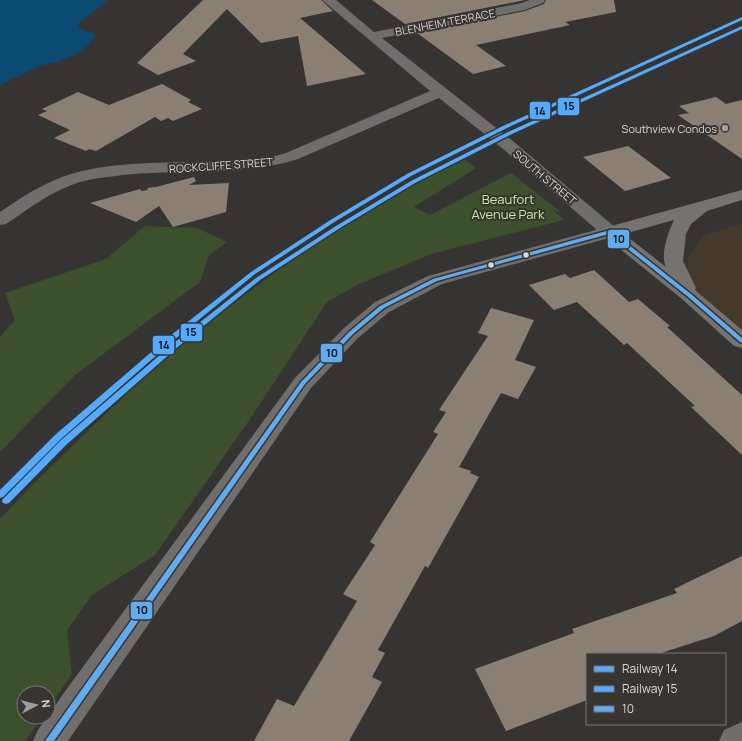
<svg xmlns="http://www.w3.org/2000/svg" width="742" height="741" font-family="Manrope,sans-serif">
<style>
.education{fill:#45392c}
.green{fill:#3c502e}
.water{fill:#0b4b72}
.building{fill:#8b7f74}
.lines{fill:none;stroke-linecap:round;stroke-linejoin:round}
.minor{fill:#6f6e6d;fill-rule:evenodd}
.tertiary{fill:#6f6e6d;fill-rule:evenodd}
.secondary{fill:#75726f;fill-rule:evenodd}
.bus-1-casing{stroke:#373432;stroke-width:3}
.bus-1{fill:#60acee;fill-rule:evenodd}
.rail-1-casing{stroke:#373432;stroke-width:3}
.rail-2-casing{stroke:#373432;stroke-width:3}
.rail-1{fill:#54aafd;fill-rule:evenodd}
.rail-2{fill:#54aafd;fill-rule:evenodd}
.poi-dot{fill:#a09e9d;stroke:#373432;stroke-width:1.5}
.bus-dot{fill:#d9d7d6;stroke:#373432;stroke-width:1.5}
.labels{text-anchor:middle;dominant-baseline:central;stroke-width:4;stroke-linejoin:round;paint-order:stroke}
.far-street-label{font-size:11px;fill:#d9d7d6;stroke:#373432}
.far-poi-label{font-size:11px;fill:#d9d7d6;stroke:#373432;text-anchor:end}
.park-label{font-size:13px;fill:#bdf19a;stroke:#373432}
.line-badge{stroke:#373432;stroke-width:1.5}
.pale-badge-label{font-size:11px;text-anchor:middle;font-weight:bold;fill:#111}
</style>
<rect width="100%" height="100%" fill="#363433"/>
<path class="education" d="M742 224V341L689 295 688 258 703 236Z"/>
<path class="green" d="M461 156 476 168 414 207 430 215 511 173 561 212 553 210 564 220 431 254 357 285 327 302 250 419 155 555 92 595 67 630 72 674 48 708V693H24V717H42L25 741H0V519L32 485 172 350 314 243Z
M145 226 197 228 227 242 209 255 200 282 74 376 0 452V337L15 320 5 293 106 259Z"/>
<path class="water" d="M0 0H108L80 22 78 26 80 29 96 34 89 45 74 55 57 62 39 66 0 85Z"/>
<path class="building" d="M203 0H321L333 11 300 18 366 74 307 86 298 36 261 43 227 9 183 54 196 61 158 75 137 63Z
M372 0H525L405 24Z
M546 0H614L616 12 565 22 570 25 476 45 506 66 473 74 417 33 525 11 544 4Z
M162 84 191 100 188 102 202 109 173 121 168 118 161 121 155 117 96 151 89 149 86 151 54 138 70 130 38 115 47 111 42 109 78 92 109 105Z
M716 97 726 104 742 100V159L678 115 689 113 679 106Z
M628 146 671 178 625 191 583 157Z
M194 177 196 181 189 185 229 183 226 212 173 227 159 206 136 222 90 203 140 189 142 191 148 190 147 188 156 187Z
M594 270 629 302 638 299 670 326 667 327 742 395V455L691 407 695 406 627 343 624 345 577 302 554 310 529 285 565 274 570 278Z
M491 308 534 320 515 360 536 367 518 399 501 393 459 467 471 471 470 473 479 477 428 568 425 566 378 650 385 653 372 677 382 682 349 741H254L277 699 294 706 357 601 343 594 375 545 370 542 438 434 433 432 446 412 439 410 488 336 478 333Z
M742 556V621L714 636 658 654H587V700L506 731 475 669 574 633 572 629 677 593 674 589Z"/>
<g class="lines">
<path class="minor" d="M322 0H336L374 32 522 3 529 0H545L543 3 525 10 382 38 514 142 616 228 619 232 616 236 610 238 604 236 502 148 439 98 298 159C241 177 181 169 123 175 109 177 94 178 80 182 53 190 30 208 6 224L0 225V212C18 200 35 188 55 180 97 162 148 163 193 162 224 161 256 162 286 153L430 91Z
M742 722V741H719L724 730Z"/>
<path class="tertiary" d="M610 226 616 228 619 232 616 236 442 284 389 312 358 338 311 388 68 741H33L38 730 66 690 295 378 344 328 375 302 428 276Z"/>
<path class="secondary" d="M742 190V200L707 211 691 224 686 234 683 261 696 288 695 290 742 330V348L734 346 682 299 604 236 601 232 604 228ZM674 220C668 233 660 254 666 267L624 234Z"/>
<g class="bus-1-casing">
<path id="bus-1" d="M610 230 691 294 742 338V343L740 342 687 296 609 234 437 281 384 308 353 334 305 384 54 741H45L301 382 349 332 380 306 433 279Z"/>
</g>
<use href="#bus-1" class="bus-1"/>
<g class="rail-1-casing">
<path id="rail-1" d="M742 17V20L509 127 411 176 336 221 255 274 174 340 61 439 3 497 0 498V490L55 435 170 336 251 272 332 219 407 174 505 125Z"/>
</g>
<g class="rail-2-casing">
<path id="rail-2" d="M742 26V29L512 134 415 183 340 228 260 280 179 346 66 445 9 503 6 504 3 503 2 501 3 499 60 441 175 342 256 278 336 226 411 181 508 132Z"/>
</g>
<use href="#rail-1" class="rail-1"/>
<use href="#rail-2" class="rail-2"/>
</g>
<circle class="poi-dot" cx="725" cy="128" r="4"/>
<g class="bus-dot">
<circle cx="526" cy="255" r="3.5"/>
<circle cx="491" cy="265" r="3.5"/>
</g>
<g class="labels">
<g class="far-street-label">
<text transform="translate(445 22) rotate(-11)">BLENHEIM TERRACE</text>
<text transform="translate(221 165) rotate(-4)">ROCKCLIFFE STREET</text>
<text transform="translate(545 177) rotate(40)">SOUTH STREET</text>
</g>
<g class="far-poi-label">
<text x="717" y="128">Southview Condos</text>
</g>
<g class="park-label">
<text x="508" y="199">Beaufort<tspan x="508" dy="15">Avenue Park</tspan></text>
</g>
</g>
<g class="line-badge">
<rect x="557" y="97" width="23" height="19" rx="4" fill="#54aafd"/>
<rect x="529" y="101" width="22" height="19" rx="4" fill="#54aafd"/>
<rect x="607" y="229" width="23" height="20" rx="4" fill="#60acee"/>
<rect x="180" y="323" width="23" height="19" rx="4" fill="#54aafd"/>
<rect x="152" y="335" width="23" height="20" rx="4" fill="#54aafd"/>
<rect x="320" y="343" width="23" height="20" rx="4" fill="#60acee"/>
<rect x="130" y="601" width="23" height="19" rx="4" fill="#60acee"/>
</g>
<g class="pale-badge-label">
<text x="569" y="110">15</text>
<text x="540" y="115">14</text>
<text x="619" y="243">10</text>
<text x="191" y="336">15</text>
<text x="164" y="349">14</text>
<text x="332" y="357">10</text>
<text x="142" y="614">10</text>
</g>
<rect x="586" y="653" width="140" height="72" fill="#373432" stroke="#787574"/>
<rect x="594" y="666" width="20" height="6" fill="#54aafd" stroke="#787574"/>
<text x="622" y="673" font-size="12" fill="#d9d7d6">Railway 14</text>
<rect x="594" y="686" width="20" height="6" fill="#54aafd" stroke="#787574"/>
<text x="622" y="693" font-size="12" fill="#d9d7d6">Railway 15</text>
<rect x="594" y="706" width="20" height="6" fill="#60acee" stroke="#787574"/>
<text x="622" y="713" font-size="12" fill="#d9d7d6">10</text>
<g transform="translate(36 705) rotate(83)"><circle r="19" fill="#373432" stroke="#787574"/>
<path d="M0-3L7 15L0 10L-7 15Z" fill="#a09e9d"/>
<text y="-6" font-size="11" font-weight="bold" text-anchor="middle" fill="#d9d7d6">N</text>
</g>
</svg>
